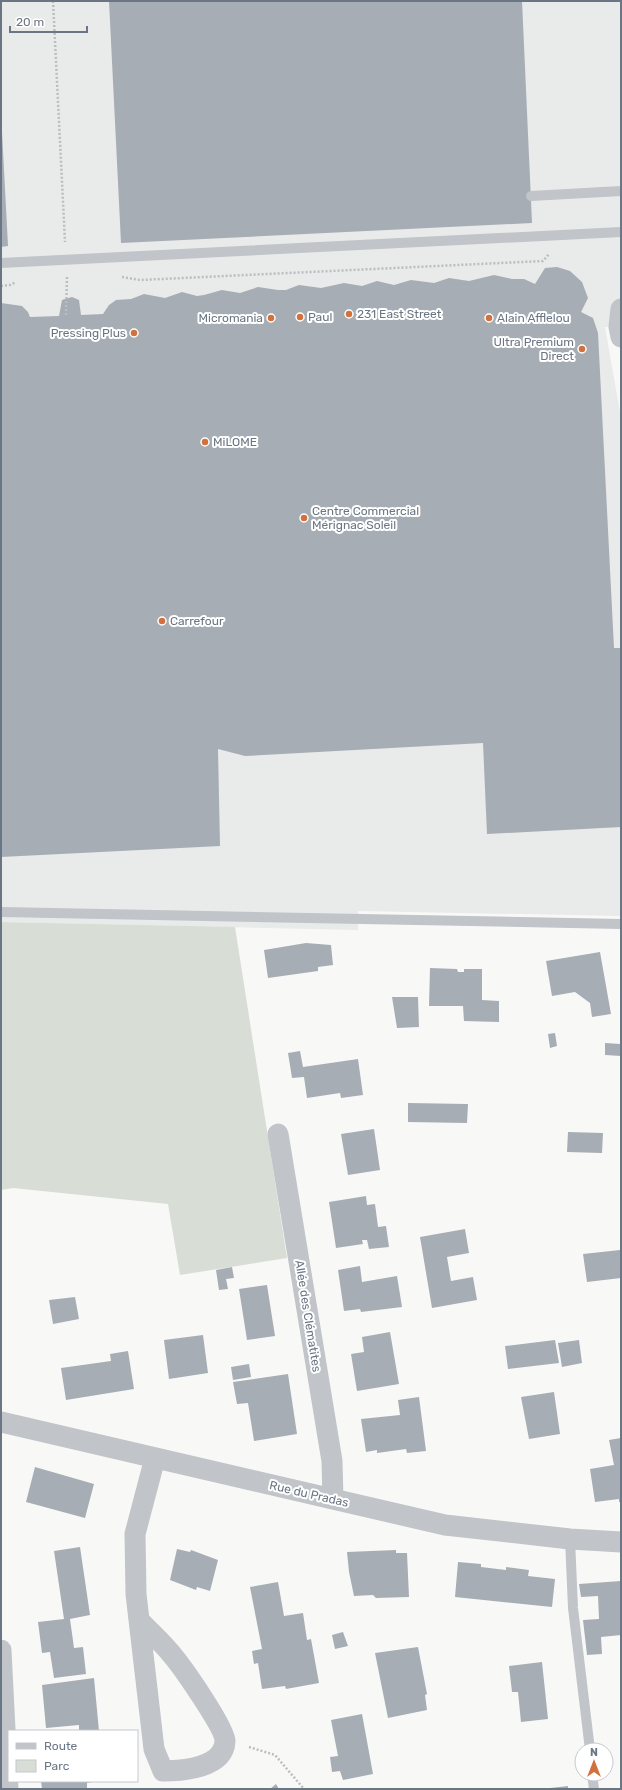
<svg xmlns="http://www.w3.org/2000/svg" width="622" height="1790" font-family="Rubik,sans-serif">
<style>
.built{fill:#e9eaea}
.green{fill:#d8ddd6}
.building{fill:#a7adb4}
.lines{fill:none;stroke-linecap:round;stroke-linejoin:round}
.path{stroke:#bbbdc0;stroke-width:2.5;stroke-dasharray:2 2;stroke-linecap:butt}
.lane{stroke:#c1c4c8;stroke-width:10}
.street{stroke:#c1c4c8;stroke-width:21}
.poi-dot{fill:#d1723e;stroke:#fff;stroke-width:1.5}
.labels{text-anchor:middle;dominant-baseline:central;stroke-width:4;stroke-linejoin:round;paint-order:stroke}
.poi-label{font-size:12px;fill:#6b7684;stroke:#fff;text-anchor:start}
.street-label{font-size:12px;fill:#6b7684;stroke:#fff}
</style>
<rect width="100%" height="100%" fill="#f8f9f7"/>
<path class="built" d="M1 1H621V327H605L621 418V916L358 911V930L1 922Z"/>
<path class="green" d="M1 922 235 927 287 1258 180 1275 168 1204 13 1188 1 1190Z"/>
<path class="building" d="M109 1H522L532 223 121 243Z
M1 113 8 246 1 247Z
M557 267 570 271 582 282 588 298 581 312 593 318 598 333 614 648H621V827L487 834 483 743 245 756 218 749 220 846 1 857V303L22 306 28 312 30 317 59 316 62 300 72 297 79 300 81 315 103 314 109 305 116 300 131 299 144 294 165 298 182 292 197 296 204 295 222 290 240 293 258 287 278 290H286L299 285 321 288 344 283 362 286 377 281 394 285 411 280 434 283 449 278 469 281 494 275 512 279H524L535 284 545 268Z
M306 943 331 945 333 965 318 967V971L268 978 264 950Z
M600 952 611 1014 592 1017 590 1003 575 992 552 996 546 961Z
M430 968 457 969 458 972H464V969H482V1000L499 1001V1022L464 1021 463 1006H429Z
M392 997H418L419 1027 397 1028Z
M555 1033 557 1046 550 1048 548 1034Z
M605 1043 621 1044V1056L605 1055Z
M300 1051 303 1067 358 1059 363 1095 341 1098 340 1093 307 1098 304 1077 292 1078 288 1053Z
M408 1103 468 1104 467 1123 408 1122Z
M374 1129 380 1170 348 1175 341 1134Z
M568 1132 603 1133 602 1153 567 1152Z
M366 1196 367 1205 375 1204 378 1227 386 1226 389 1247 369 1249 367 1240H362L363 1244 336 1248 329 1202Z
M465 1229 469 1253 447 1257 451 1281 473 1277 477 1300 432 1308 420 1237Z
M620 1250 621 1278 587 1282 583 1254Z
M360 1266 362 1282 397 1276 402 1307 361 1312 360 1309 344 1311 338 1270Z
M232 1267 234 1278 226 1279 228 1289 219 1290 216 1270Z
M267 1285 275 1336 247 1340 239 1289Z
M75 1297 79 1319 53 1324 49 1300Z
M390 1332 399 1384 357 1391 351 1354 364 1352 362 1337Z
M203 1335 208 1373 169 1379 164 1340Z
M555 1340 559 1363 508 1369 505 1346Z
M579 1340 582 1363 562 1367 558 1343Z
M128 1351 134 1389 66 1400 61 1368 111 1361 110 1354Z
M249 1364 251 1377 233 1380 231 1367Z
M288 1374 297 1434 254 1441 248 1403 237 1404 233 1382Z
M554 1392 560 1434 529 1439 521 1397Z
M419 1397 426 1451 407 1453 406 1449 377 1453V1450L366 1452 361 1419 400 1415 398 1400Z
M621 1438V1502H619V1499L595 1502 590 1469 614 1465 609 1440Z
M35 1467 94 1484 85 1518 26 1502Z
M80 1547 90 1615 70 1619 74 1648 83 1647 86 1674 54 1678 50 1652 42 1653 38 1622 64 1619 54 1551Z
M177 1549 190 1552 191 1550 218 1560 210 1591 197 1587 196 1590 170 1580Z
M396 1550V1553H407L409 1597 376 1598 373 1595 354 1596 349 1572 347 1552Z
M458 1562 481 1564V1567L506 1570V1567L529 1570 528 1576 555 1579 552 1607 455 1597Z
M621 1581V1635L601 1637 602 1654 587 1655 583 1620 599 1619 598 1596 581 1597 579 1584Z
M278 1582 284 1616 303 1613 307 1640 311 1639 319 1683 286 1689 285 1686 262 1689 258 1663 254 1664 252 1651 262 1649 250 1587Z
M343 1632 348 1646 335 1649 332 1635Z
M418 1647 427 1694 425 1695 427 1710 388 1718 375 1653Z
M542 1662 548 1719 521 1722 518 1692H512L509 1666Z
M94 1678 99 1731H79V1725L46 1728 42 1685Z
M362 1714 373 1774 343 1780 340 1771 332 1772 330 1757 338 1756 331 1720Z
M41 1781H92V1782L87 1783V1789H42Z
M276 1784 279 1789H270Z
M568 1786V1789H550V1788Z"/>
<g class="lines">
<path class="path" d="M53 1 65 242
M122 277 140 280 543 261 549 254
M1 286 10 285 16 282
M66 315 67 277
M249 1747 275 1755 304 1789"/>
<path class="lane" d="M531 196 621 191
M1 263 621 232
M1 912 621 924
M570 1539 573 1608 590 1750
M592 1774 594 1789"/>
<path class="street" d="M621 309 619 327 621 337
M278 1134 332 1461 333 1499
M1 1422 445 1525 570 1539 621 1542
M139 1620C150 1632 163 1643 173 1656 183 1668 225 1728 225 1741 224 1768 182 1771 163 1771L154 1749 136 1594 135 1534 155 1458
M1 1650 8 1789"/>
</g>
<g class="poi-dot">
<circle cx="349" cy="314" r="4"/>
<circle cx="300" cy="317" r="4"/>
<circle cx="271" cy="318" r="4"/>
<circle cx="489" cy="318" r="4"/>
<circle cx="134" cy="333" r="4"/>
<circle cx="582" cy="349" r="4"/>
<circle cx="205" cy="442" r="4"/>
<circle cx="304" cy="518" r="4"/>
<circle cx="162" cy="621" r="4"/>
</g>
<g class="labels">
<g class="poi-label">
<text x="357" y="314">231 East Street</text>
<text x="308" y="317">Paul</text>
<text x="263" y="318" text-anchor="end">Micromania</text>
<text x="497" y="318">Alain Afflelou</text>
<text x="126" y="333" text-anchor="end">Pressing Plus</text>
<text x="574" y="342" text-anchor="end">Ultra Premium<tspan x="574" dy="14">Direct</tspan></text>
<text x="213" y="442">MiLOME</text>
<text x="312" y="511">Centre Commercial<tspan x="312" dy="14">Mérignac Soleil</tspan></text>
<text x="170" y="621">Carrefour</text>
</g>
<g class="street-label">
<text transform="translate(308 1316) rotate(81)">Allée des Clématites</text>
<text transform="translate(309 1494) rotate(13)">Rue du Pradas</text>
</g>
</g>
<rect width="622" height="1790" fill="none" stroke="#6b7684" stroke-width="4"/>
<rect x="8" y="1730" width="130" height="52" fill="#ffffff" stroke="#c4c8ce"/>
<rect x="16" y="1743" width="20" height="6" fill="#c1c4c8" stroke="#c4c8ce"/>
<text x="44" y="1750" font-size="12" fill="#6b7684">Route</text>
<rect x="16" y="1760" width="20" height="12" fill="#d8ddd6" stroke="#c4c8ce"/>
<text x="44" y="1770" font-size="12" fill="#6b7684">Parc</text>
<g transform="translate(594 1762)"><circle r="19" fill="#ffffff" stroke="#c4c8ce"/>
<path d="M0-3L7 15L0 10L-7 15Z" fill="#d1723e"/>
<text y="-6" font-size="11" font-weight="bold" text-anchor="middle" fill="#6b7684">N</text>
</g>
<path d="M10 26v6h77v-6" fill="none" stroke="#6b7684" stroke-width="2"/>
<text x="16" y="26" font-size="12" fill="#6b7684" stroke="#ffffff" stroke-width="3" paint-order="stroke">20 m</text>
</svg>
